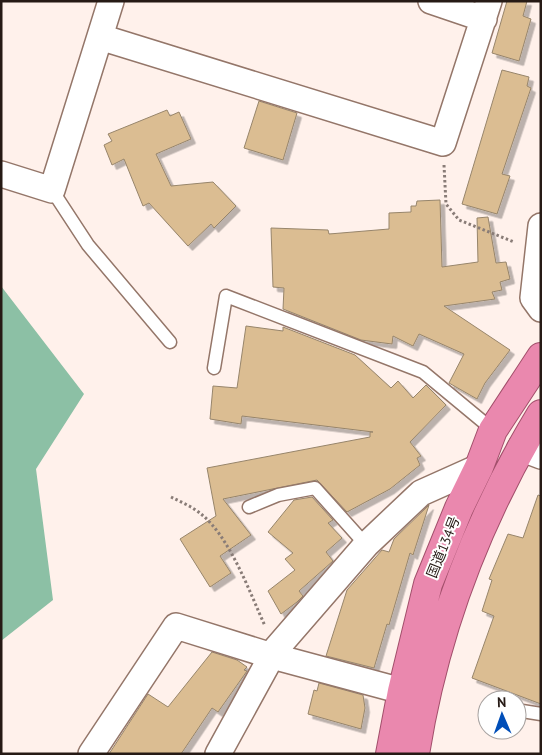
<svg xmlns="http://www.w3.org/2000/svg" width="542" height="755" font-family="'PT Sans','Noto Sans JP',sans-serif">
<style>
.forest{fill:#8cc0a5}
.building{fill:#dbbd92;stroke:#97856b;filter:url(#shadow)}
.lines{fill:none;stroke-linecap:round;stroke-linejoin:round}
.service-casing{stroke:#947669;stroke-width:15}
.minor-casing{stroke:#947669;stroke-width:28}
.trunk-casing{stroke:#a24f6b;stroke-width:30}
.path{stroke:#897c77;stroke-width:3;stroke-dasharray:2.5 2.5;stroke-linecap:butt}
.service{stroke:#fff;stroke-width:12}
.minor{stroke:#fff;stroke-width:25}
.trunk{stroke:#ea88ae;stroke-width:28}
.labels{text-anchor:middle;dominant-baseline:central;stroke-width:4;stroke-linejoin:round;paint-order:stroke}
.street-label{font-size:14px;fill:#261a15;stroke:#fff}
</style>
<defs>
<filter id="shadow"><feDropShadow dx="4.5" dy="4.5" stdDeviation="0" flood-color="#0004"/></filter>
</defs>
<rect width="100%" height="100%" fill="#fff1eb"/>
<path class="forest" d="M1 286 84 394 36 469 53 600 1 641Z"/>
<path class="building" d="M507 1H527L523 16 531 19 519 61 492 53Z
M502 70 529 77 527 86 531 88 502 174 510 176 497 214 462 204Z
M259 101 297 113 283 160 244 148Z
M167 110 170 116 179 112 191 139 156 154 171 186 213 182 236 206 214 228 211 224 188 246 149 203 143 206 124 159 112 165 104 145 112 141 108 134Z
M440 200 442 267 478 262 477 218 488 217 496 263 506 262 510 279 500 282 502 290 492 292 495 299 444 306 510 350 485 383 477 399 449 383 464 354 419 334 413 346 393 336 392 344 361 340 283 309 284 288 273 287 271 228 328 230 329 234 389 229V213L411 212V206H416L417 201Z
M246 326 283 331V327L355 355 391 388 398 381 413 398 426 385 446 405 410 442 421 456 417 458 420 465 390 489 347 512 317 480 223 499 251 535 220 556 231 573 210 587 180 539 216 516 207 468 370 437V432H373L242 416 241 424 210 419 213 386 237 388Z
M538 495 541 496V704L472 678 494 616 482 611 492 580 489 579 508 534 523 538Z
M312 497 333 520 328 523 342 538 326 552 333 561 299 591 303 596 297 602 281 614 268 591 295 570 285 559 293 553 268 532 294 500Z
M429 505 413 555 410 553 389 625 387 624 374 668 326 656 347 590 382 550 389 552 394 539Z
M212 652 237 660 247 667 244 670 247 671 218 712 212 708 181 754H109L148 694 168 707Z
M319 683 363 695 365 708 361 729 308 714 314 690 317 691Z"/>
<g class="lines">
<g class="service-casing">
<path id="service" d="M52 190 88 245 170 342
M214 368 226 296 423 372 493 430
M249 507 278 495 315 488 366 545
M522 711 541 714"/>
</g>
<g class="minor-casing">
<path id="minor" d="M431 1 484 19
M100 37 443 143 489 1
M1 174 52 190 111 1
M541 226 533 298 541 309
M520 448 541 456
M91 754 176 626 272 656 402 691
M218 754 275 650 366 545 421 493 479 467"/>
</g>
<g class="trunk-casing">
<path id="trunk" d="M390 754 402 691 428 584 459 508 479 467 493 430 541 357
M415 754C434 634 478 518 541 414"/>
</g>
<path class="path" d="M444 165 446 204 459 220 514 242
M171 497C181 502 193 507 201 514 230 537 250 593 265 626"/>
<use href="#service" class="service"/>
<use href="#minor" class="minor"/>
<use href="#trunk" class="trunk"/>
</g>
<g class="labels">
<g class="street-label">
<text transform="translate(443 547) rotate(-68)">国道134号</text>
</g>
</g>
<rect width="542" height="755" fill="none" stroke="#261a15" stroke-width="5"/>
<g transform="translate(502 715) rotate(358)"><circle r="24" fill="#ffffff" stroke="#a8a3a1"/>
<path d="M0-4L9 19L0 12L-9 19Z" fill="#004eb8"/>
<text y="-8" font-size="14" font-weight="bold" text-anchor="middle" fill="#261a15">N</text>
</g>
</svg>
